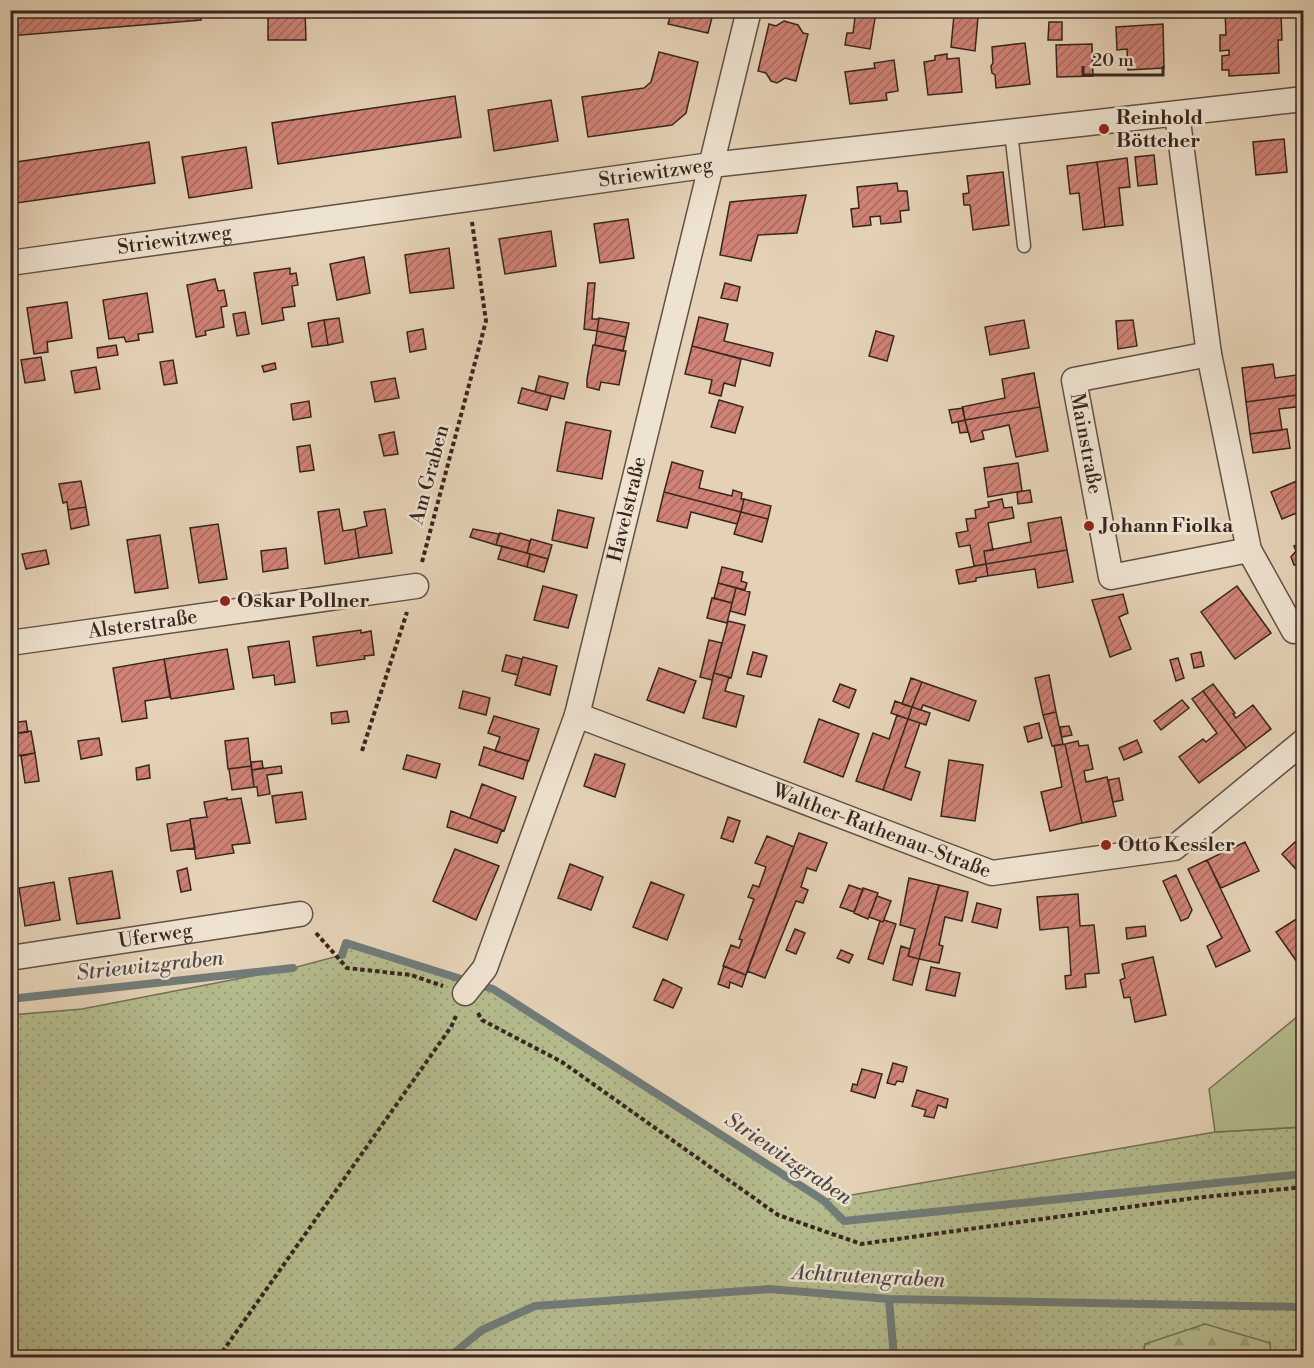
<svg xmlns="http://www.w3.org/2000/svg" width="1314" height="1368" font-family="'Libre Bodoni',serif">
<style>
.grass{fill:url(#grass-dots);stroke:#767056;stroke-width:1.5}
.forest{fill:url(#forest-firs);stroke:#767056;stroke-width:1.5}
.garden{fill:#b5bc8e;stroke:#767056;stroke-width:1.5}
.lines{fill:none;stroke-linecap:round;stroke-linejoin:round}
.stream{stroke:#717c79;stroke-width:8}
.building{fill:url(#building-hatch);stroke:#37251f;stroke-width:1.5}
.service-casing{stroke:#625045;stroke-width:15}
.minor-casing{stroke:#625045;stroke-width:27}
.path{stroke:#37251f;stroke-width:4;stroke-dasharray:4.5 3;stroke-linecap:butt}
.service{stroke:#eee2d0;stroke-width:12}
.minor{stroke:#eee2d0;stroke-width:24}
.poi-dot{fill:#8f2418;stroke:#eee2d0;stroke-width:2}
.labels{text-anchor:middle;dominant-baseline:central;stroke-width:5;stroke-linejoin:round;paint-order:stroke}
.poi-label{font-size:20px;font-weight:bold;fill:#37251f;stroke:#eee2d0;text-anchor:start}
.street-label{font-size:20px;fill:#37251f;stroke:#eee2d0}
.water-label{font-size:21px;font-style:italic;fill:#4f4944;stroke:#eee2d0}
</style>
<defs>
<pattern id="grass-dots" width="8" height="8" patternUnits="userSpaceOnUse" patternTransform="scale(1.5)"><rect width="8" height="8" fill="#b5bc8e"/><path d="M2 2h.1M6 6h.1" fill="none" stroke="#9ca17a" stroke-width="1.8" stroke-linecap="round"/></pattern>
<pattern id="forest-firs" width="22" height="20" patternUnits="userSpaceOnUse" patternTransform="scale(1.5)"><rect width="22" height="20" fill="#b5bc8e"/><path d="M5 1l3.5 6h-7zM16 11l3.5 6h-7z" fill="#9ca17a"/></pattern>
<pattern id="building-hatch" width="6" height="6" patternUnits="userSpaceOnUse" patternTransform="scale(1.5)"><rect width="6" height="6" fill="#cf8275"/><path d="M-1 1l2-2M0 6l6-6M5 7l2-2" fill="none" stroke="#a96a5f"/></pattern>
</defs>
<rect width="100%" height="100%" fill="#e5d2b6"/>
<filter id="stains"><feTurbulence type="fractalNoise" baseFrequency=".00333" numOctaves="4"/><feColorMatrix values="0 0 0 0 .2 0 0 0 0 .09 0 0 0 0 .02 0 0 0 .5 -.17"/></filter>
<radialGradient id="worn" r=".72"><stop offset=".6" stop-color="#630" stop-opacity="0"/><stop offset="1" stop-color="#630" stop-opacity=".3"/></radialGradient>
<path class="grass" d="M346 943 493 989 823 1200 1215 1132 1303 1127V1357H1271L1270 1343 1145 1344 1143 1358H11V1015L82 1009 293 968 342 955Z"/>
<path class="forest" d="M1205 1324 1270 1343 1271 1357H1143L1145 1344Z"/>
<path class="garden" d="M1303 1012V1127L1215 1132 1209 1089Z"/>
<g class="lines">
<path class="stream" d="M342 955 346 943 493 989 823 1200 844 1221 1304 1174
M10 999 293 968
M889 1299 894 1358
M448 1358 482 1330 535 1306 770 1289 889 1299 1304 1307"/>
</g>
<path class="building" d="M10 10H200L201 20 10 36Z
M268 10H305L306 40H268Z
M672 10H714L708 33 668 24Z
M856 10 876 12 870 49 845 45 847 33H853Z
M1220 10H1278V13H1281L1282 40H1278L1279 73 1229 76V70H1222V56L1229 55V50L1220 51V35H1226L1225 12 1220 13Z
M954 15 978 17 975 51 951 47Z
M784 21 798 25 803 33 808 34 796 81 785 78 777 83 771 81 766 73 758 71 769 24 776 26Z
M1049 22H1062V40H1048Z
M1163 24 1164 68 1128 70 1127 49 1117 50 1116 27Z
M1025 43 1030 84 996 88 995 75 992 73 991 66 993 63 992 47Z
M1092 44 1093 76 1057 77 1056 45Z
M659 52 698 62 686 113 672 125 588 137 582 97 644 88 651 82Z
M947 54V59L959 58 962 92 928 95 924 62 935 60V56Z
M894 60 898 91 886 93 887 100 850 104 845 72 875 68 874 63Z
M455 96 461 137 278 164 272 123Z
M551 100 558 141 494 151 488 110Z
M1284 139 1287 172 1256 175 1253 142Z
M149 142 155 183 10 204V163Z
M246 147 252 188 189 198 182 157Z
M1154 155 1157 184 1138 186 1135 157Z
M1127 158 1130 187 1119 188 1123 225 1105 227 1097 162Z
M1097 162 1105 227 1083 230 1079 193 1070 194 1067 166Z
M1003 172 1009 225 973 230 970 205H964L963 194 969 193 967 176Z
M897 183 898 191H907L909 210 900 211 901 222 881 224 880 216 870 217 871 225 853 227 851 209 859 208 857 187Z
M806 195 797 233 758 235 751 261 720 255 730 202Z
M628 219 634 258 600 263 594 224Z
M551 231 556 266 505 274 499 239Z
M449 248 454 288 410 293 405 255Z
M364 257 370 293 337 300 330 264Z
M290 268V274L296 273 298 285 292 286 295 306 282 308 284 320 262 324 254 273Z
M215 279 218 291 224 290 227 306 221 307 224 327 205 331 206 335 196 337 187 285Z
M588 283H595L592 319H599L597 331 584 329Z
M725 283 740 287 737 301 721 298Z
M147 293 153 332 138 334 139 340 126 342 124 337 109 339 103 300Z
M67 302 72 338 47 342 48 352 34 354 27 308Z
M245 312 249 334 237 336 233 314Z
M699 317 728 324 724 341 773 353 770 366 692 346Z
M339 318 343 342 328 345 324 320Z
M599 318 629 323 626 337 597 331Z
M324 320 328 345 312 347 308 323Z
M1024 320 1029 348 990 355 985 327Z
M1133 320 1137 346 1118 349 1116 321Z
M423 329 426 349 410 352 407 332Z
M597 331 626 337 623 351 595 345Z
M876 331 894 336 887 361 869 356Z
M1304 334V358H1300L1297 335Z
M116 345 118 355 98 358 97 348Z
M593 345 626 351 619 385 601 382 599 390 587 387V379Z
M692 346 741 359 735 386 724 383 721 396 709 393 712 380 685 374Z
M41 357 45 380 25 383 21 360Z
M173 360 177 383 164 385 160 362Z
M275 363 276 369 264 372 262 366Z
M1273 364 1275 378 1304 374V394L1246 402 1242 368Z
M96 367 100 389 75 393 71 371Z
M1034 373 1040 407 965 420 962 407 1005 398 1002 379Z
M539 376 568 383 564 399 535 392Z
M395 378 399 398 375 402 371 382Z
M522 388 551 396 547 410 518 403Z
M1304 394V406L1279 409 1282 430 1250 434 1246 402Z
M719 400 743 407 735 433 711 427Z
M309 401 311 417 293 420 291 404Z
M1040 407 1048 451 1016 457 1009 425 982 431 984 439 971 442 965 420Z
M963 408 965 420 952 423 949 410Z
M965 420 968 432 960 433 958 422Z
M566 422 611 431 602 479 557 471Z
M1287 429 1290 448 1253 453 1250 434Z
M394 432 398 454 384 456 379 435Z
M310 445 314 470 300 472 297 447Z
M672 462 703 471 699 488 732 496 733 490 742 493 741 499H744L741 512 664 492Z
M1018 463 1022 491 988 497 984 468Z
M1304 478V510L1282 519 1271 492Z
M81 481 86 507 68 510 67 502 63 503 59 484Z
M1030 490 1032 502 1018 504 1017 492Z
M664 492 741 512 737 524 691 512 687 528 657 521Z
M744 499 771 506 768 519 741 512Z
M1002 499 1004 508 1012 507 1014 518 988 523 993 550 984 551 986 564 974 566 970 545 959 547 956 533 968 531 966 519 976 518 975 510 989 507 988 502Z
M86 507 89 525 71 529 68 510Z
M339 509 343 531 355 529 359 558 325 564 318 512Z
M385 509 392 553 359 558 355 529 367 526 364 512Z
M558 510 594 518 587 548 552 540Z
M741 512 768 519 762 542 734 534Z
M1061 517 1067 550 986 564 984 551 1031 542 1028 523Z
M218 524 227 579 199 583 190 528Z
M473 529 499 534 496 545 470 537Z
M500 533 530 541 527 553 496 545Z
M160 535 168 588 135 593 127 540Z
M531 539 552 545 548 559 527 553Z
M1304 542V568L1302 565H1294L1291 557 1296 551 1294 546Z
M502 546 530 554 527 567 498 559Z
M286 548 288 568 263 572 261 551Z
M46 550 49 564 26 569 22 554Z
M1067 550 1073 582 1038 588 1035 569 988 576 986 564Z
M530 554 548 559 544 572 527 567Z
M986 564 988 576 976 578V581L959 584 956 570Z
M722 567 743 572 741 581 747 583 745 590 718 583Z
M718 583 736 588 732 603 714 598Z
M543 586 577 595 568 628 534 620Z
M1237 586 1271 633 1235 659 1201 612Z
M736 588 750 592 745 615 730 611Z
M1123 594 1128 613 1119 617 1131 649 1110 657 1092 600Z
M712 598 732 603 727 623 707 618Z
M728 621 745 625 731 678 714 673Z
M361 630V633L371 631 374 655 364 656 365 659 317 666 313 637Z
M709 640 722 643 712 680 700 677Z
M289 641 295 682 275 685 274 675 253 678 248 647Z
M227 649 234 689 171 699 164 659Z
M753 652 767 656 761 677 747 674Z
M1201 652 1204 666 1194 668 1191 654Z
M506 655 522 659 518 675 502 671Z
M523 657 557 666 550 695 515 685Z
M1178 658 1184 678 1176 681 1170 660Z
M164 659 170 697 145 701 147 718 122 722 113 668Z
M659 668 696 681 684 713 647 700Z
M714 673 729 677 725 691 744 696 736 727 703 718Z
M1049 675 1056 712 1043 715 1035 678Z
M911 678 922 682 912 707 902 704Z
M922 682 976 701 969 721 923 705 921 710 912 707Z
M840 684 856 690 849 708 833 701Z
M1213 684 1235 713 1233 714 1236 718 1253 705 1271 729 1246 748 1203 691Z
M463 691 490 698 486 715 459 708Z
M1203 691 1246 748 1199 783 1179 757 1203 739 1206 742 1217 733 1192 699Z
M1182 700 1189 708 1161 730 1154 721Z
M895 701 912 707 908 719 891 713Z
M912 707 930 713 926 725 908 719Z
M347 711 349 722 332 724 331 713Z
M1056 712 1063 744 1052 746 1043 715Z
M897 715 908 719 883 790 856 781 873 733 889 739Z
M494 716 539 729 529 761 495 751 500 737 488 733Z
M819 719 859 734 843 777 804 762Z
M908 719 920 723 905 767 920 772 911 800 883 790Z
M26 721 28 732 12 734 11 723Z
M1039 723 1042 738 1028 742 1024 727Z
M1069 726 1072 735 1062 737 1060 727Z
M31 731 35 753 10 757V734Z
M99 738 102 755 81 759 78 741Z
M248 738 251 766 228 769 225 741Z
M1137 740 1142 752 1124 760 1119 748Z
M1078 741 1079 746 1088 745 1093 769 1084 771 1086 782 1107 777 1116 816 1082 823 1065 744Z
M1065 744 1082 823 1050 831 1041 792 1062 787 1054 746Z
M484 747 528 761 523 779 479 765Z
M35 753 39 781 25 783 21 756Z
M595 754 625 764 615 797 584 786Z
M407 755 440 764 436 778 403 769Z
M949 760 983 765 975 821 941 816Z
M262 761 263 768 252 770 251 762Z
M149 765 150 778 137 780 136 768Z
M251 766 254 787 232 790 229 769Z
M281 766 282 773 267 775 270 794 258 796 257 787H254L252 770Z
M1119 778 1123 800 1113 802 1108 780Z
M482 784 516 797 504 831 470 818Z
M302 792 306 819 276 823 272 796Z
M227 798V800L241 798 250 843 232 845 234 853 196 859 190 819 207 817 204 802Z
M451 811 502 830 497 843 447 827Z
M728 817 740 821 733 842 721 838Z
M190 820 195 848 171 851 167 824Z
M799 833 827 843 816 871 807 868 801 887 808 890 803 903 796 901 765 978 747 971Z
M767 836 794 847 746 975 723 966 731 945 739 948 742 940 739 939 754 899 748 897 753 885 759 887 766 867 755 863Z
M1245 842 1259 871 1221 888 1207 860Z
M1295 842 1304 851 1303 877 1282 854Z
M455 849 499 866 476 920 433 901Z
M1207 860 1250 951 1216 967 1207 946 1222 938 1188 869Z
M570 864 603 877 591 910 558 898Z
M187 868 191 890 181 892 177 871Z
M112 871 120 918 77 924 69 878Z
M1176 875 1192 910 1188 918 1181 921 1163 881Z
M909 878 939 885 919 959 908 956 915 929 900 925Z
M54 882 60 920 25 926 19 888Z
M651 882 684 895 667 940 633 927Z
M849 885 863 890 854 912 840 907Z
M939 885 968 892 962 921 945 917 939 945 943 946 939 963 919 959Z
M863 888 878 893 868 919 854 913Z
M1078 894 1080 926 1094 925 1099 973 1085 974 1086 987 1066 989 1065 976 1071 975 1068 927 1040 930 1037 897Z
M877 896 891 901 883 922 869 917Z
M977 903 1001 909 997 928 972 922Z
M1304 914V972L1276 932Z
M884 920 896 924 883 964 868 959 880 921 883 922Z
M1145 926 1146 936 1127 939 1126 928Z
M795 929 805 933 796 954 786 950Z
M901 946 910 949 908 956 919 959 912 985 893 980Z
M841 950 853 955 849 963 837 958Z
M1153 957 1166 1015 1135 1022 1130 997 1124 998 1120 980 1125 978 1122 964Z
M724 966 746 975 742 987 730 982 729 988 718 984Z
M931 967 960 973 955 996 926 990Z
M663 979 682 988 673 1008 654 1000Z
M893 1063 907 1067 903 1082 897 1081 895 1085 887 1083Z
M862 1069 882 1074 875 1098 851 1091 853 1084 857 1085Z
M917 1090 948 1099 946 1108 938 1105 934 1118 924 1116 926 1110 912 1106Z"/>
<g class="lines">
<g class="service-casing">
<path id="service" d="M1011 132 1024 246"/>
</g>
<g class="minor-casing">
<g id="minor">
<path d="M1177 114 1209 354 1249 550 1294 631"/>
<path id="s1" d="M10 263 711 165 1304 99"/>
<path id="s2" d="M1209 354 1074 380 1111 577 1249 550"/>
<path id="s3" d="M10 643 416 586"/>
<path id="s4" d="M577 715 992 873 1174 848 1304 741"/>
<path id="s5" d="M10 958 300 914"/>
<path id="s6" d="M465 993 485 968 577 715 749 10"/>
</g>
</g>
<path class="path" d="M245 18V10
M422 562 486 321 472 222
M362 751 407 612
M316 933 347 968 411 975 443 986
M478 1013 482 1020 562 1062 778 1215 861 1244 1194 1198 1304 1187
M218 1358 451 1027 456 1016"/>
<use href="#service" class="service"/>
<use href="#minor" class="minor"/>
</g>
<g class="poi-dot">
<circle cx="1104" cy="129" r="6"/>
<circle cx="1089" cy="526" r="6"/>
<circle cx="225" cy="601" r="6"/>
<circle cx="1106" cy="845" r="6"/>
</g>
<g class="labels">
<g class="poi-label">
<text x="1116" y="118">Reinhold<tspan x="1116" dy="23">Böttcher</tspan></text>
<text x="1101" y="526">Johann Fiolka</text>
<text x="237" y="601">Oskar Pollner</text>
<text x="1118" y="845">Otto Kessler</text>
</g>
<g class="street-label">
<text stroke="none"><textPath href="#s1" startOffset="652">Striewitzweg</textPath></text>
<text stroke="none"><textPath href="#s1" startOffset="166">Striewitzweg</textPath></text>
<text stroke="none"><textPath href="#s2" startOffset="202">Mainstraße</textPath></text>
<text transform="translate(430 475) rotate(-75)">Am Graben</text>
<text stroke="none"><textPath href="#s6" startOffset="513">Havelstraße</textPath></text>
<text stroke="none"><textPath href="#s3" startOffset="134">Alsterstraße</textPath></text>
<text stroke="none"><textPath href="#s4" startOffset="326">Walther-Rathenau-Straße</textPath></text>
<text stroke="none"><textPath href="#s5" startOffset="147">Uferweg</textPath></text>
</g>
<g class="water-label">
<text transform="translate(150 966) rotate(-6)">Striewitzgraben</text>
<text transform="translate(788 1159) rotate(34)">Striewitzgraben</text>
<text transform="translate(869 1277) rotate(3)">Achtrutengraben</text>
</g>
</g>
<rect width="1314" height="1368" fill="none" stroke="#e5d2b6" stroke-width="36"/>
<rect x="12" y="12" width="1290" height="1344" fill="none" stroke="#37251f" stroke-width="3"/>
<rect x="18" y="18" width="1278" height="1332" fill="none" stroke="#37251f" stroke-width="1.5"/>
<path d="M1083 66v9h80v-9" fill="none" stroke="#37251f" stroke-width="3"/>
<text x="1092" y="66" font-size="18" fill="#37251f" stroke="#eee2d0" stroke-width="4.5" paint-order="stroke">20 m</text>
<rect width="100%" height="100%" filter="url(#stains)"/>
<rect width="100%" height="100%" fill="url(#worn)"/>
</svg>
